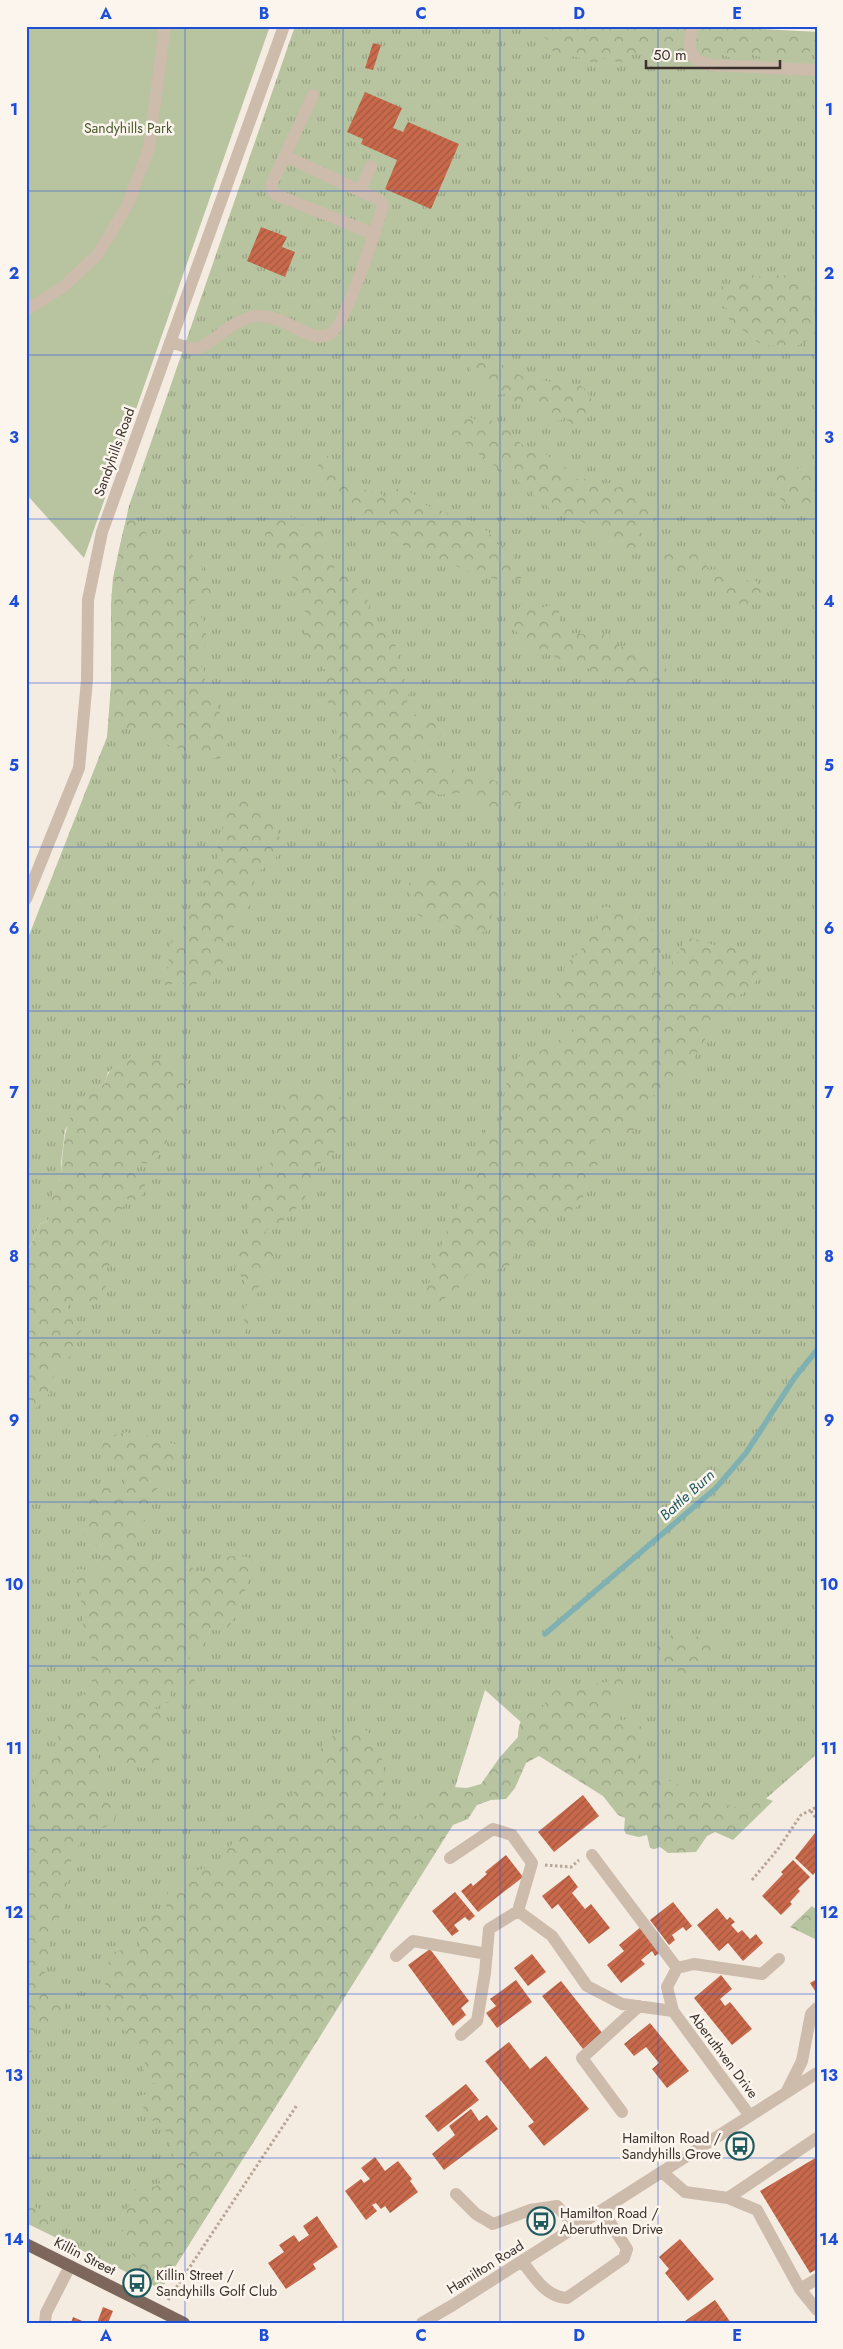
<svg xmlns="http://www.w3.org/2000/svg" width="843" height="2349" font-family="Jost,sans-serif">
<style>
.grass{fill:url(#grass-tufts)}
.forest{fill:url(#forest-crowns)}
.green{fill:#b8c4a0}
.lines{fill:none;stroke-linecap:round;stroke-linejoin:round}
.stream{stroke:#7fb0b2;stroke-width:5.5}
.building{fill:url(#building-hatch)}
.path{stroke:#b9a596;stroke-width:3;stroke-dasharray:2.5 2.5;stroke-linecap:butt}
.minor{stroke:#cdbbac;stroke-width:12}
.major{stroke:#7d675c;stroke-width:12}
.grid{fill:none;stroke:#1d4ed8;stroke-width:1;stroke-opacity:0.55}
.labels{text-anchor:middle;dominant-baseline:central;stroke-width:5;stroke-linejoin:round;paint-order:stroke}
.park-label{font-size:14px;fill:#4a5a2e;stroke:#fbf5ee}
.street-label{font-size:14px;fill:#3b302b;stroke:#fbf5ee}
.poi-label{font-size:14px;fill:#3b302b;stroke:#fbf5ee;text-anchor:start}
.water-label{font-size:15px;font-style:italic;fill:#1f5a5e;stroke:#fbf5ee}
.neatline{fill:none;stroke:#1d4ed8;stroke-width:2}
.grid-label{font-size:16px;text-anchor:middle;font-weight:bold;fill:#1d4ed8}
</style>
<defs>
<pattern id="grass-tufts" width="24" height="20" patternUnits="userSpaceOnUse" patternTransform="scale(1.25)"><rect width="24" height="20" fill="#b8c4a0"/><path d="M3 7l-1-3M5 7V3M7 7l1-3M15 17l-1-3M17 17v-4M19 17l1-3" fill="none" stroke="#97a083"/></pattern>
<pattern id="forest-crowns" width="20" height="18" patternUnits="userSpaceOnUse" patternTransform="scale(1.25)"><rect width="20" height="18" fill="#b8c4a0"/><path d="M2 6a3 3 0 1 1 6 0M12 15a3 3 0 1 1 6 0" fill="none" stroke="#97a083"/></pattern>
<pattern id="building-hatch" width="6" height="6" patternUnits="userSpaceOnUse" patternTransform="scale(1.25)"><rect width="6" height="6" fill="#c8694b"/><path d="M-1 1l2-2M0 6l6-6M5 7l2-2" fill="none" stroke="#a4573f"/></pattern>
</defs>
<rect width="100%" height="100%" fill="#f4ebe1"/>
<path class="grass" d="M295 26H595L817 32V1754L738 1823 568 1764 485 1690 435 1852 161 2289 26 2223V1341L126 1065 108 1072 105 1083 86 1094 65 1130 61 1163V1175L52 1196V1211L48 1221 40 1224 26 1255V943L107 737 111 685V603L113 578 129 506Z"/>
<path class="forest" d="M540 26H704L817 32V49L785 60 776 57 768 59 742 52 731 58 723 55 715 57 702 53C692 67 682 57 670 56 658 55 645 57 635 53L621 63 604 58 595 63C589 62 585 60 579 58 568 54 564 59 551 50V44L542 34Z
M757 275 770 282 775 276 782 275 817 281V339L814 337 793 348C782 344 775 347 765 345 756 343 752 338 746 332 738 325 726 324 728 309L718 304 715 298 723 284H737L745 276Z
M480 357 488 364H501L522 376 556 383 560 387 580 385 585 389 592 400 591 404 587 408 590 411C588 420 581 427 572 425L565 418 559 421 537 412 534 408C528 408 507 398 504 394L497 395C486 382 463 383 473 359Z
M461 414 479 421 487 419 495 422 499 427 506 428 517 437 520 444 547 455 553 461 566 467 571 473 570 479C580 480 594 476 602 484L609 483 617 488 623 486C638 492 651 497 657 513L651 525 641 530 642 539 634 550 624 551 615 547 607 542 595 528 570 516 558 514 551 510 540 498 532 495V489H525C521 486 518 480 515 477 511 474 505 473 501 470 483 459 469 443 450 434L448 428 451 422Z
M323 455H327L340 469 344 468C350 472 350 476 353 482 358 492 370 490 379 492L386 499 394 495 396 489 400 488 417 496 426 505 451 514 460 521 469 520 489 532 495 543 505 547C513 561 524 556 528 571L519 580 510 577C500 585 467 570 456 566L451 562 445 563 435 560 430 556 405 547 390 533 365 521 357 512 342 506 335 500 333 493 323 485 322 480 315 472Z
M807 465 817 466V509L806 513C792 508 776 499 770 485L772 476 777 471 782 473 786 479 799 467Z
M284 515 297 519 301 524C318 530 326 527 326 550L335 560 334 570 345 573 358 591 366 597 370 605 368 610 372 617 385 629 386 636 395 642 398 659 396 675 411 683 406 706C415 719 430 719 443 728 440 746 429 748 411 747L415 753 414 760 424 767C450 763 444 767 465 775 485 783 495 772 510 794L517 792 521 795 522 801 517 809 512 811 500 806 494 812C482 810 468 804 464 792 453 794 444 795 433 794 425 806 422 805 409 805 401 804 396 805 390 799L382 802 373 795 360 793 351 785 340 781 332 768 334 761 338 756H347C341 748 337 740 336 730 335 727 337 721 335 718 327 698 322 696 328 672 309 658 298 636 307 613 297 605 293 595 301 585 290 577 283 570 285 556L274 550 265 540C265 526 268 516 284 515Z
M127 517 142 524 151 544 147 550 156 554 167 548 175 551 190 552 210 578 213 588 216 590 215 598 207 606 197 599 194 601 192 605 207 625 205 629C208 640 207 645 198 654L200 656 199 663 204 671 206 688 217 702 218 710 223 718 221 723 225 732V739L228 742 225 753 219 759 211 758 204 752H198L193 748 188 751 171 747 166 743H159L148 733C142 734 114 725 110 720 113 682 110 643 112 604 113 575 119 546 127 517Z
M664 543 674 545 675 549 703 552 707 561V569L721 570 734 576 738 586H742L744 581 754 579 763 589 758 597H753L750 605 744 610C733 609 727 606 726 594L713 587 709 577 705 578 701 572 689 576 658 556 655 549 661 548Z
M524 603 531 604 535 609 553 605 559 610V622L567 629V633L583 634 589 637C606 633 607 632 619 647 632 645 638 650 646 660H652L659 666 670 670 674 679 665 689 646 690 641 686 629 690 621 689 607 676 596 674 588 668 584 670C577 668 571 667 567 660L558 659 548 652C535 656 521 643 518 632L514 631C508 622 513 621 517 613 520 608 518 606 524 603Z
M248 794C261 802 269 813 281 823L277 834 284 842 273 863 256 873C255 883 250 893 252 903L236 920 231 937 226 945V956L213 982H202L189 986 180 981 167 986 161 982 164 971 172 965C162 956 173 933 184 929L183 926 189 919V910C197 902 203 899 214 896L204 887 203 883 219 855 218 845 224 819 234 803Z
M461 875H493L504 883C506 895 503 909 492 915L488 930C479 934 466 934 458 928 455 926 452 923 448 922 437 920 423 921 415 912L408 885C416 869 435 882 449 880 453 879 457 876 461 875Z
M600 907C626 905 659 925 664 952L656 961 653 973 671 966 673 956 680 950 684 941 692 938C699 940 708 944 715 945 726 945 735 943 744 951 752 958 753 968 759 974 756 986 749 986 741 994 730 1005 722 1019 712 1032L708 1034 689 1067 659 1093 648 1098V1105L633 1131 628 1134H611L593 1141 600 1148 601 1159 596 1167 597 1176 575 1209 566 1212 561 1208H556L534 1242 528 1245 514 1246 513 1260 508 1267 487 1272 479 1269 466 1276 459 1288 441 1301 435 1304 426 1300 424 1294 430 1281 433 1257 446 1238 448 1217 459 1206 464 1203 458 1195 460 1176 469 1171 475 1172 484 1170C476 1160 472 1150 484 1141 480 1128 489 1121 502 1120 501 1106 508 1064 521 1055 527 1051 533 1053 539 1052 542 1051 570 1033 575 1030L577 1021 560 1012 555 1000 563 979 564 969 568 962 580 952Z
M131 1056 150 1061 165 1059 178 1067 188 1083 184 1104 186 1114 180 1123 167 1122 163 1132 167 1137V1145L159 1151 158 1157 150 1164 135 1162C132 1175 136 1176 145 1184L144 1193 137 1200 127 1199C118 1213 115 1228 108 1243L116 1259 109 1266 100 1269 104 1276 106 1289 94 1304 85 1306 79 1299 68 1302 67 1315 80 1322 82 1327C76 1348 67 1366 49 1381L51 1390 44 1403 32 1410 30 1421 26 1424V1255L40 1224 48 1221C52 1210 50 1198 55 1187 56 1183 61 1178 61 1173 64 1142 63 1119 86 1094 92 1088 98 1088 105 1083 110 1064 117 1066 131 1056Z
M314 1089C326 1088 327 1094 336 1096 347 1099 352 1100 350 1113 348 1128 344 1131 332 1141L336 1150 329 1160 320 1163C312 1194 294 1218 265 1231L274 1249 273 1260 270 1269 259 1285 245 1333 243 1338 239 1339 237 1332 244 1321 243 1311 249 1301 248 1290 244 1280 235 1269 234 1261 242 1238 250 1229C245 1203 251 1191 262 1168L270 1165 276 1123 287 1113 281 1104 284 1096 289 1090 306 1094Z
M127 1432 136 1437 160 1434 169 1443 175 1444 179 1451 176 1460 164 1468C162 1480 161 1490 149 1494 152 1509 151 1521 134 1525L138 1535 134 1544 142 1555 155 1559 161 1564H182L204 1572C215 1555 245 1550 260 1565L259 1573 253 1580 249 1578C244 1591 237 1626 223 1630 219 1631 214 1630 211 1630L201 1649 181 1664 191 1671 196 1684 182 1689 170 1687 171 1701 154 1708 161 1713 164 1719 160 1729 166 1739C158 1789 125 1761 98 1750 99 1764 106 1781 97 1793 108 1797 113 1802 117 1813 113 1827 102 1831 88 1827L80 1844 73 1852 66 1888 67 1896 65 1906 52 1931 43 1984C55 1989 69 1998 63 2013 61 2018 57 2023 52 2025 47 2026 41 2025 36 2026V2047L26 2059V1841L28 1839 26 1813 32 1810 36 1790 35 1782 43 1766 54 1756 60 1726 65 1717 78 1707 81 1696 104 1667 91 1658 89 1643 84 1636 80 1588 69 1579V1575L73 1570 82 1569 101 1576C98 1565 97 1559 107 1552L88 1540 84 1534 92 1514 86 1505 87 1496 103 1485 115 1488 125 1486 126 1476 107 1458 102 1448 105 1437Z
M673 1634H682L689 1641 698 1636 716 1640 719 1646C714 1660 707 1656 702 1664 698 1670 698 1673 691 1677 684 1675 681 1672 676 1669 668 1666 661 1671 651 1664 651 1648 662 1643 673 1634Z
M615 1675 625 1677 632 1684 625 1697 617 1698 610 1712 618 1716 620 1720 632 1719 644 1729 647 1738 638 1748V1761H648L670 1781 707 1798 735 1807 762 1797 773 1801 733 1840 715 1832 707 1836 696 1852 668 1853 660 1847 654 1849 650 1848 647 1835 639 1837 626 1834 624 1830 625 1818 618 1815 603 1796 539 1756 526 1763 515 1788 506 1799 491 1800 477 1805 468 1819 453 1825 161 2289 125 2271 129 2265 138 2264C135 2252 124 2249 121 2234L125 2227C121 2216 124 2212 131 2204 130 2192 134 2189 144 2183L154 2187 160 2183 159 2177 168 2162V2158L174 2151 170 2145C171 2130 163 2130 153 2121 146 2115 142 2104 138 2096L167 2090 157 2084 147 2082C141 2068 144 2062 152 2050L144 2049 135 2045C129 2031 123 2027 109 2021 104 2001 103 1972 112 1953L121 1950 141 1958 138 1932 155 1908 171 1918 164 1900C171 1886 180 1877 195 1871 205 1867 212 1870 225 1864L227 1851 238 1835 239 1826 250 1820 278 1793 290 1799 325 1742 337 1733 358 1727 366 1730 375 1740 384 1765 382 1797 385 1811 410 1813 419 1817 424 1798 436 1786 467 1788 481 1784 500 1757 518 1737C518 1720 526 1708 543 1707 554 1685 563 1685 585 1689L589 1684 608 1682Z
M812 1906 817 1910V1940L790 1927Z
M26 2189 32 2196 35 2207C45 2211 54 2215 49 2227L37 2228 26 2223Z"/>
<path class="green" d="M26 26H270L84 558 26 494Z"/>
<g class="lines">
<path class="stream" d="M545 1634 716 1488 746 1453 795 1377 817 1350"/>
</g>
<path class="building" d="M373 43 381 45 373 70 365 68Z
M365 92 402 108 393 128 403 132 408 122 459 144 431 209 385 189 397 160 361 144 363 139 347 132Z
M261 227 287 237 282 247 295 252 285 277 247 261Z
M583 1795 599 1816 554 1852 538 1832Z
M815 1833 817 1835V1871L813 1875 795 1858Z
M506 1855 523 1877 478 1912 461 1891 471 1883 473 1886 487 1874 485 1872Z
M793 1860 810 1877 798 1889 800 1891 790 1902 792 1904 781 1915 762 1896 783 1874 781 1872Z
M569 1875 578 1887 572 1893 585 1909 591 1904 610 1928 589 1944 558 1904 552 1909 542 1896Z
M455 1892 475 1916 469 1921 465 1917 454 1925 459 1931 452 1936 432 1911Z
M673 1902 692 1926 686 1931 683 1927 672 1935 675 1940 669 1945 650 1920Z
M717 1908 727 1920 730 1917 735 1922 731 1925 738 1933 742 1930 750 1939 756 1934 763 1943 743 1961 728 1943 719 1951 697 1925Z
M642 1926 662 1951 655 1956 652 1951 641 1960 645 1964 621 1983 607 1965 624 1951 619 1945Z
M430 1949 469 2001 461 2008 466 2015 453 2026 408 1965Z
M532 1954 546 1972 528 1986 514 1968Z
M721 1975 732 1989 720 1999 725 2006 730 2002 752 2029 732 2045 694 1998Z
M817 1979V1994L810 1983Z
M516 1980 532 2002 497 2028 486 2013 496 2006 490 1999Z
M561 1981 603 2034 583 2049 542 1996Z
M650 2023 689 2071 667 2088 652 2069 659 2063 646 2047 634 2056 624 2044Z
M509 2042 530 2069 546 2056 589 2109 544 2146 528 2126 534 2122 485 2061Z
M466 2084 479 2100 438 2132 425 2116Z
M471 2109 479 2121 487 2115 498 2129 444 2170 432 2154 455 2135 449 2126Z
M375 2157 385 2171 398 2161 412 2179 410 2181 418 2192 390 2213 385 2206 381 2209 376 2203 372 2205 377 2211 366 2220 345 2191 361 2179 364 2183 370 2179 361 2168Z
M817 2157V2269L810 2273 760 2191Z
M317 2216 338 2247 313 2264 316 2269 286 2289 268 2263 284 2252 279 2245 294 2235 299 2242 309 2235 303 2226Z
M680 2239 714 2279 688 2301 665 2273 669 2269 659 2257Z
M715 2300 731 2323H686L685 2321Z
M103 2307 113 2311 108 2323H97Z
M73 2317 87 2323H71Z"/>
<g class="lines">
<path class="path" d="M811 1811 817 1820
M545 1865 571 1867 579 1860
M752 1880 778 1849 801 1815 817 1807
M168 2300 297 2105"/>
<path class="minor" d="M693 26C688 49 686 60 711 65L817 70
M313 95 272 183V190L277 195 374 234
M360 191 371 166
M26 310 63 287 98 254 127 206 149 148 165 26
M170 342 193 349 199 348C217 340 230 322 251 317 276 312 293 329 315 336 319 337 326 336 330 334 346 325 377 226 383 205L380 200 285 156
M26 899 79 768 87 680 88 600 102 532 284 26
M592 1855 677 1968
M450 1858 493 1829 512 1835 532 1863 518 1911
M396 1956 413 1941 487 1954
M673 2011 667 1987 677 1968 694 1964 762 1974 779 1959
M461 2035 477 2021 485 1973 489 1929 518 1911 552 1936 587 1986 622 2004 673 2011 750 2116
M786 2093 802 2061 811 2014 817 2008
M622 2112 582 2058 639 2006
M662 2172 685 2192 728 2198 757 2210 800 2289 817 2310
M456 2194 476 2214 493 2224 530 2210 557 2206 575 2227
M728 2198 817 2138
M522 2261C534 2277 546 2297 567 2298L624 2258 627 2249 602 2210
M800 2289 817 2279
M45 2323 46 2313 70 2266
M422 2323 453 2305 817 2073"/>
<path class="major" d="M26 2244 184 2323"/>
</g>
<path class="grid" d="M185 26V2323M343 26V2323M500 26V2323M658 26V2323M26 191H817M26 355H817M26 519H817M26 683H817M26 847H817M26 1011H817M26 1174H817M26 1338H817M26 1502H817M26 1666H817M26 1830H817M26 1994H817M26 2158H817"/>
<defs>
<g id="bus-ring" transform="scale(1.4375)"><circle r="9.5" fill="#fbf5ee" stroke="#1f5a5e" stroke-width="1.5"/><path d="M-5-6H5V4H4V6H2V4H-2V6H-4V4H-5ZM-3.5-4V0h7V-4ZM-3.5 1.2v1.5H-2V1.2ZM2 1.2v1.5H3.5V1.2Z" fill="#1f5a5e"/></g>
</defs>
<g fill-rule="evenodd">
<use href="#bus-ring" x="740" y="2146"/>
<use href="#bus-ring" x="541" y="2221"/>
<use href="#bus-ring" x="137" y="2283"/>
</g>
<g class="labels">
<g class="park-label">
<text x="128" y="128">Sandyhills Park</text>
</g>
<g class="street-label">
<text transform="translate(114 452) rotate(-70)">Sandyhills Road</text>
<text transform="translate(724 2055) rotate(53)">Aberuthven Drive</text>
<text transform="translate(85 2256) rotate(27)">Killin Street</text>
<text transform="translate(485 2267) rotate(-32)">Hamilton Road</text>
</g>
<g class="poi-label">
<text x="721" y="2138" text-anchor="end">Hamilton Road /<tspan x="721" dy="16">Sandyhills Grove</tspan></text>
<text x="560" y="2213">Hamilton Road /<tspan x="560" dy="16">Aberuthven Drive</tspan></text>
<text x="156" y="2275">Killin Street /<tspan x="156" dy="16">Sandyhills Golf Club</tspan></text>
</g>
<g class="water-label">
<text transform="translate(687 1495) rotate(-42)">Battle Burn</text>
</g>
</g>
<rect width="843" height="2349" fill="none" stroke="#fbf5ee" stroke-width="55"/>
<path d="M646 60v8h134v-8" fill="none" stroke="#3b302b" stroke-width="2.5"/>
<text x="653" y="60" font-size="15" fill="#3b302b" stroke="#fbf5ee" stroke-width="4" paint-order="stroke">50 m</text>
<rect x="28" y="28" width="788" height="2294" class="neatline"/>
<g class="grid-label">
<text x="106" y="19">A</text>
<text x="264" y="19">B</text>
<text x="421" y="19">C</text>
<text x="579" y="19">D</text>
<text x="737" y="19">E</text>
<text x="14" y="115">1</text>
<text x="829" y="115">1</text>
<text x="14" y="279">2</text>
<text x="829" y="279">2</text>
<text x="14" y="443">3</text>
<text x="829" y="443">3</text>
<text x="14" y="607">4</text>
<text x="829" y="607">4</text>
<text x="14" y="771">5</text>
<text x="829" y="771">5</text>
<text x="14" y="934">6</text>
<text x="829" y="934">6</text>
<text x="14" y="1098">7</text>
<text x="829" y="1098">7</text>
<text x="14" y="1262">8</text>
<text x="829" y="1262">8</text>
<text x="14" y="1426">9</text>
<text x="829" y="1426">9</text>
<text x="14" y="1590">10</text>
<text x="829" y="1590">10</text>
<text x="14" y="1754">11</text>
<text x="829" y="1754">11</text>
<text x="14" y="1918">12</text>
<text x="829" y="1918">12</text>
<text x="14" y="2081">13</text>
<text x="829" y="2081">13</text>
<text x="14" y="2245">14</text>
<text x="829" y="2245">14</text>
<text x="106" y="2341">A</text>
<text x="264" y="2341">B</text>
<text x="421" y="2341">C</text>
<text x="579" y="2341">D</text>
<text x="737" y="2341">E</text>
</g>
</svg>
